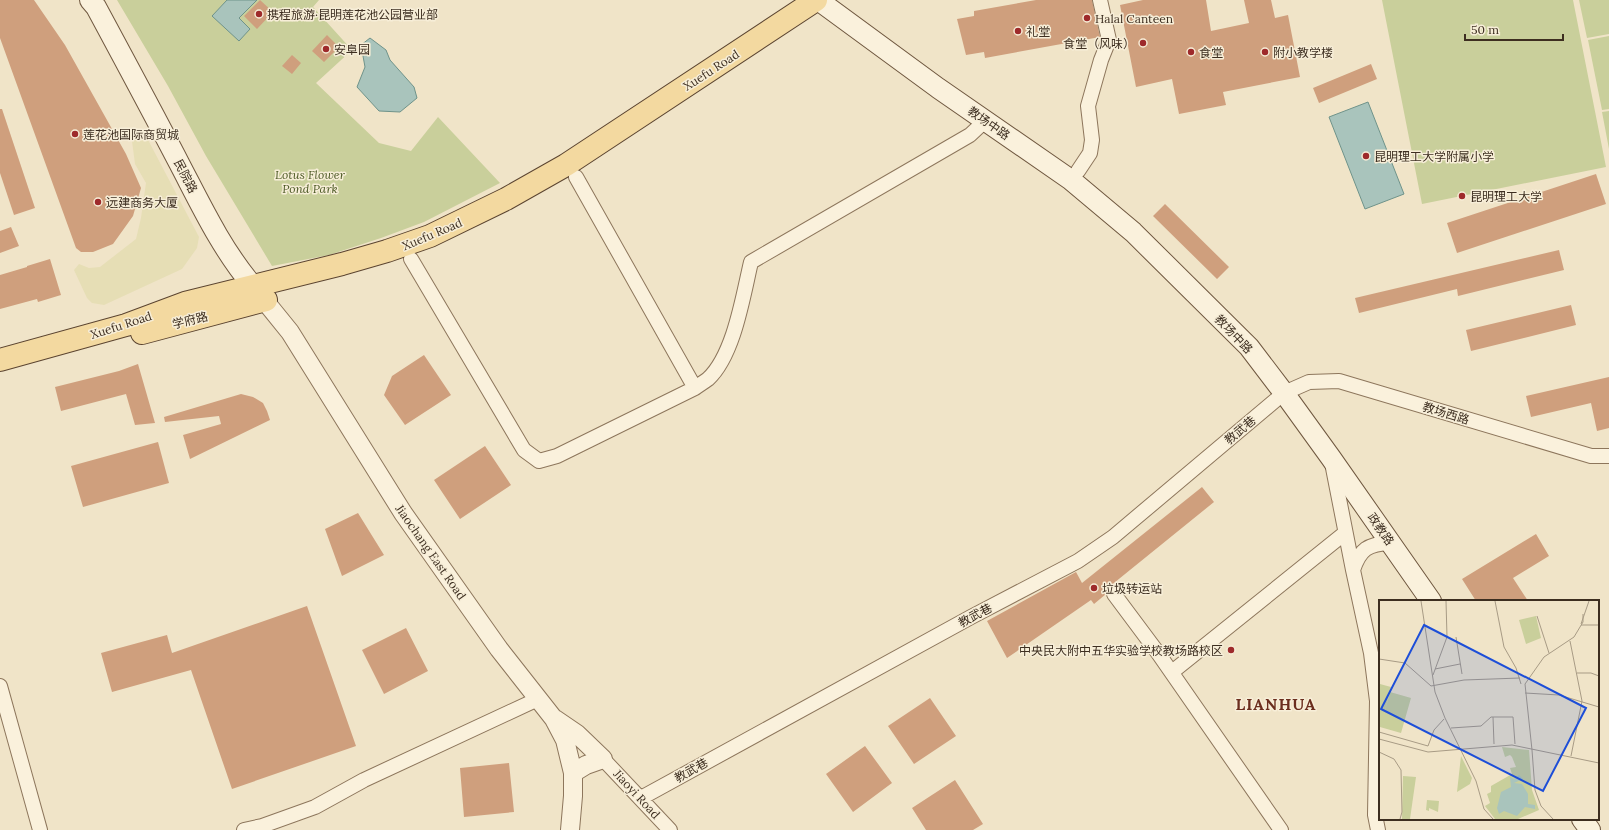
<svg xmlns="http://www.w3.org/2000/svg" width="1609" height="830" font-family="Lora,'Noto Sans SC',serif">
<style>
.farmland{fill:#e6deb5}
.green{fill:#c9cf9b}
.water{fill:#a9c4bc;stroke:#6f938a}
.building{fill:#cf9f7d}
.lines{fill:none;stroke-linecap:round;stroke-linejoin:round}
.minor-casing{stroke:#8d765c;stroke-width:16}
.tertiary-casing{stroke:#8d765c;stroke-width:20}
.secondary-casing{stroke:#6f573f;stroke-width:22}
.primary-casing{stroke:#5b4430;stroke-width:24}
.minor{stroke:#faf1dc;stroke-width:14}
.tertiary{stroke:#faf1dc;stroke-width:18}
.secondary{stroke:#faf1dc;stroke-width:20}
.primary{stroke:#f3d9a0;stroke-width:22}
.poi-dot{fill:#9e2a2b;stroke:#f7eed8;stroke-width:1.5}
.labels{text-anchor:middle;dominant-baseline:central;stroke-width:3;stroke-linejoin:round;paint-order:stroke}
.poi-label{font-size:12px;fill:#3d2e20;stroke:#f7eed8;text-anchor:start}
.street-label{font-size:12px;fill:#3d2e20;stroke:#f7eed8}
.park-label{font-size:12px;font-style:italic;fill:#4d5a26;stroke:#f7eed8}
.district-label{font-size:16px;font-weight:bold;letter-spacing:1px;fill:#6b2e1e;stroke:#f7eed8}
.inset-road{fill:none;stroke:#a89b85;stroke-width:1}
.view{fill:#1d4ed8;fill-opacity:0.15;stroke:#1d4ed8;stroke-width:2}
.inset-edge{fill:none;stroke:#3d2e20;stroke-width:2}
</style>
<rect width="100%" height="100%" fill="#f0e4c8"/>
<path class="farmland" d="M146 136 199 237 197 248 182 269 104 305 92 303 87 298 74 270 79 264 89 268 100 267 136 239 141 218 146 183 135 164 132 141Z"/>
<path class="green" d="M117 0H319L313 7 352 50 316 83 379 143 411 151 438 117 500 183 424 222 381 238 329 255 272 266 206 156 168 86Z
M1382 0H1573L1606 167 1422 204Z
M1579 0H1609V34L1587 38Z
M1609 36V109L1602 110 1588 40Z
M1609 111V149L1602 112Z"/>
<path class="water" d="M227 0H257L239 18 250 29 239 41 212 16Z
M370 38 386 50 390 60 414 87 417 98 400 112 379 111 357 87 365 67 361 45Z
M1368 102 1404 194 1365 209 1329 117Z"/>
<path class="building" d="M0 0H34L65 45 126 154 141 188 133 216 113 244 93 252H81L76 248 0 38Z
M260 0 273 12 257 29 244 16Z
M1036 0H1092L1100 37 985 58 984 52 966 55 957 19 974 16V11Z
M1143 0H1206L1211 31 1249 23 1244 0H1271L1275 18 1288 15 1300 77 1223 92 1226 105 1179 114 1172 79 1136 87 1120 5Z
M327 35 339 47 324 62 312 51Z
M292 55 301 63 292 74 282 66Z
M1371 64 1377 79 1319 103 1313 88Z
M0 109H2L35 208 14 215 0 173Z
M1596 174 1606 204 1457 253 1447 223Z
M1165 204 1229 267 1217 279 1153 216Z
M11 227 19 246 0 253V231Z
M1559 250 1564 270 1458 296 1457 289 1359 313 1355 298Z
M50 259 61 295 38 302 37 299 0 309V275L27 267V266Z
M1571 305 1576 325 1471 351 1466 330Z
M424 355 451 395 405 425 384 395 392 376Z
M138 364 155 423 135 425 126 394 61 411 55 387 119 371Z
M1609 377V428L1597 431 1591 403 1531 417 1526 396Z
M241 394 253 397 263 403 267 411 270 420 190 459 183 435 221 424 219 416 165 422 164 417Z
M158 442 169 483 83 507 71 466Z
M485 446 511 485 460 519 434 480Z
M1202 487 1214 502 1109 587 1105 591 1106 594 1094 604 1091 600 1007 658 987 621 1076 572 1082 583Z
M358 513 384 555 342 576 325 529Z
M1536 534 1549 556 1513 578 1528 601H1476L1462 579Z
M307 606 356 746 232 789 191 670 112 692 101 653 167 635 172 653Z
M406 628 428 671 384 694 362 650Z
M930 698 956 736 914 764 888 726Z
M865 746 892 783 853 812 826 774Z
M509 763 514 812 464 817 460 768Z
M955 780 983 824 973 830H926L912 808Z"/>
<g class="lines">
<g class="minor-casing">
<path id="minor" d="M1078 171 1090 153 1092 140 1088 106 1101 60 1109 40 1100 0
M576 177 695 388
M411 259 524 450 539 461 557 456 695 388C699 385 704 382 708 379 734 355 743 296 751 262L970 135 986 120
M1332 463 1353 570 1371 653 1377 701 1375 815 1378 830
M1353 570C1360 549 1368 544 1390 543
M1114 594 1158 653 1281 830
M1172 672 1345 533
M0 686 40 830
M603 759 670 830
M641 798 971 617 1078 561 1113 537 1284 393 1309 382 1339 381 1591 456H1609
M244 830 262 826 315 807 364 780 538 699"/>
</g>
<g class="tertiary-casing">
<path id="tertiary" d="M256 290 290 332 403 513 499 649 554 719 565 740 573 773V796L570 830
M555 719 577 734 603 759 586 765 573 773"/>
</g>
<g class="secondary-casing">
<path id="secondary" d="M90 0 96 7C124 59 152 111 179 163 201 205 221 248 252 285
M818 0 938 88 1071 180 1133 232 1249 347 1284 393 1331 458 1431 601
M1582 819 1590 830"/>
</g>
<g class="primary-casing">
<path id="primary" d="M142 333 266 300
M0 360 126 325 185 303 342 264 387 251 430 236 506 199 566 165 816 0"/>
</g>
<use href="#minor" class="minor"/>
<use href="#tertiary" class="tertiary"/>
<use href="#secondary" class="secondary"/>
<use href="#primary" class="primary"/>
</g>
<g class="poi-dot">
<circle cx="259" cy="14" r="4"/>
<circle cx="1087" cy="18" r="4"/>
<circle cx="1018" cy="31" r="4"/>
<circle cx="1143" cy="43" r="4"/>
<circle cx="326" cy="49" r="4"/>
<circle cx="1191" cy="52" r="4"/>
<circle cx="1265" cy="52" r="4"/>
<circle cx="75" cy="134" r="4"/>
<circle cx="1366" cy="156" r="4"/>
<circle cx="1462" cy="196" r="4"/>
<circle cx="98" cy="202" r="4"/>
<circle cx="1094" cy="588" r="4"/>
<circle cx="1231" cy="650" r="4"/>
</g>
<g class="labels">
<g class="poi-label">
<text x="267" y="14">携程旅游·昆明莲花池公园营业部</text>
<text x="1095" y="18">Halal Canteen</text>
<text x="1026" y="31">礼堂</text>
<text x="1135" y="43" text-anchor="end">食堂（风味）</text>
<text x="334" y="49">安阜园</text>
<text x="1199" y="52">食堂</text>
<text x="1273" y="52">附小教学楼</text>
<text x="83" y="134">莲花池国际商贸城</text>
<text x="1374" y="156">昆明理工大学附属小学</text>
<text x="1470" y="196">昆明理工大学</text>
<text x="106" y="202">远建商务大厦</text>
<text x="1102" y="588">垃圾转运站</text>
<text x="1223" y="650" text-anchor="end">中央民大附中五华实验学校教场路校区</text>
</g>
<g class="street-label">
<text transform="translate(711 70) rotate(-33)">Xuefu Road</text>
<text transform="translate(989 123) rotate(35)">教场中路</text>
<text transform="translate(186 176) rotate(63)">民院路</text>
<text transform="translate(432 234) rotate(-23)">Xuefu Road</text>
<text transform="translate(190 320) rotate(-14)">学府路</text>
<text transform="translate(121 325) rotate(-18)">Xuefu Road</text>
<text transform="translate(1234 334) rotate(46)">教场中路</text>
<text transform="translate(1446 413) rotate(17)">教场西路</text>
<text transform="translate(1240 430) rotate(-40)">教武巷</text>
<text transform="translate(1381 529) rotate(55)">政教路</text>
<text transform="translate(431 552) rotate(55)">Jiaochang East Road</text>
<text transform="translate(975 615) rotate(-28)">教武巷</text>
<text transform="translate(691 770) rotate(-29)">教武巷</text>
<text transform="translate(637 794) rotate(47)">Jiaoyi Road</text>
</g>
<g class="park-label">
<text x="310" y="174">Lotus Flower<tspan x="310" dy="14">Pond Park</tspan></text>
</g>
<g class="district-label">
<text x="1276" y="704">LIANHUA</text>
</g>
</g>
<g transform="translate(1379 600)">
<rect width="220" height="220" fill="#f0e4c8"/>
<path d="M157 16 162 38 147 44 140 20ZM1 84 12 87 4 118 11 92 32 98 22 133 1 127 0 130ZM123 147 150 150 153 190 160 210 139 219H116L106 206 111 203 108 194 112 192V186L133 174 131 168 137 167 133 157 131 155 126 157ZM82 156 93 178 91 184 78 192ZM24 176 37 177 31 219H23ZM48 200 60 201 59 212 50 208V211L47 210Z" fill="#c9cf9b"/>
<path d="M140 175 144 179 135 183 143 184 149 194V204L156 205V209L146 207 138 216 125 211 120 214 118 208 122 192 132 187 131 177 135 179Z" fill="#a9c4bc"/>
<path class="inset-road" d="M42 1 56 92 66 118 97 181 105 209 114 219M116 1 125 47 137 68 142 84M158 16 170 53M202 24 210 1M202 25H220M77 37 83 74M191 41 203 101 192 156M0 59 26 63 52 86 85 80 141 78M56 69 81 64M198 73H212L220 76M54 75 68 37 67 1M146 93 180 95 220 107M114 117 115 144M72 128 102 126 112 117H134L136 144M0 132 49 146 55 130 65 119M0 139 49 152 133 145 220 163M153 150 146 84 165 57 195 37 204 22V14M153 150 156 190 162 206 174 219M0 152 15 159 22 170 23 212 21 219"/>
<path class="view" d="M45 25 207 108 164 191 2 109Z"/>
<rect width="220" height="220" class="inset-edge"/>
</g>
<path d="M1465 34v6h98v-6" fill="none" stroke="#3d2e20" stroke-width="2"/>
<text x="1471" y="34" font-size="12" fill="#3d2e20" stroke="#f7eed8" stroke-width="3" paint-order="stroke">50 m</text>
</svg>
